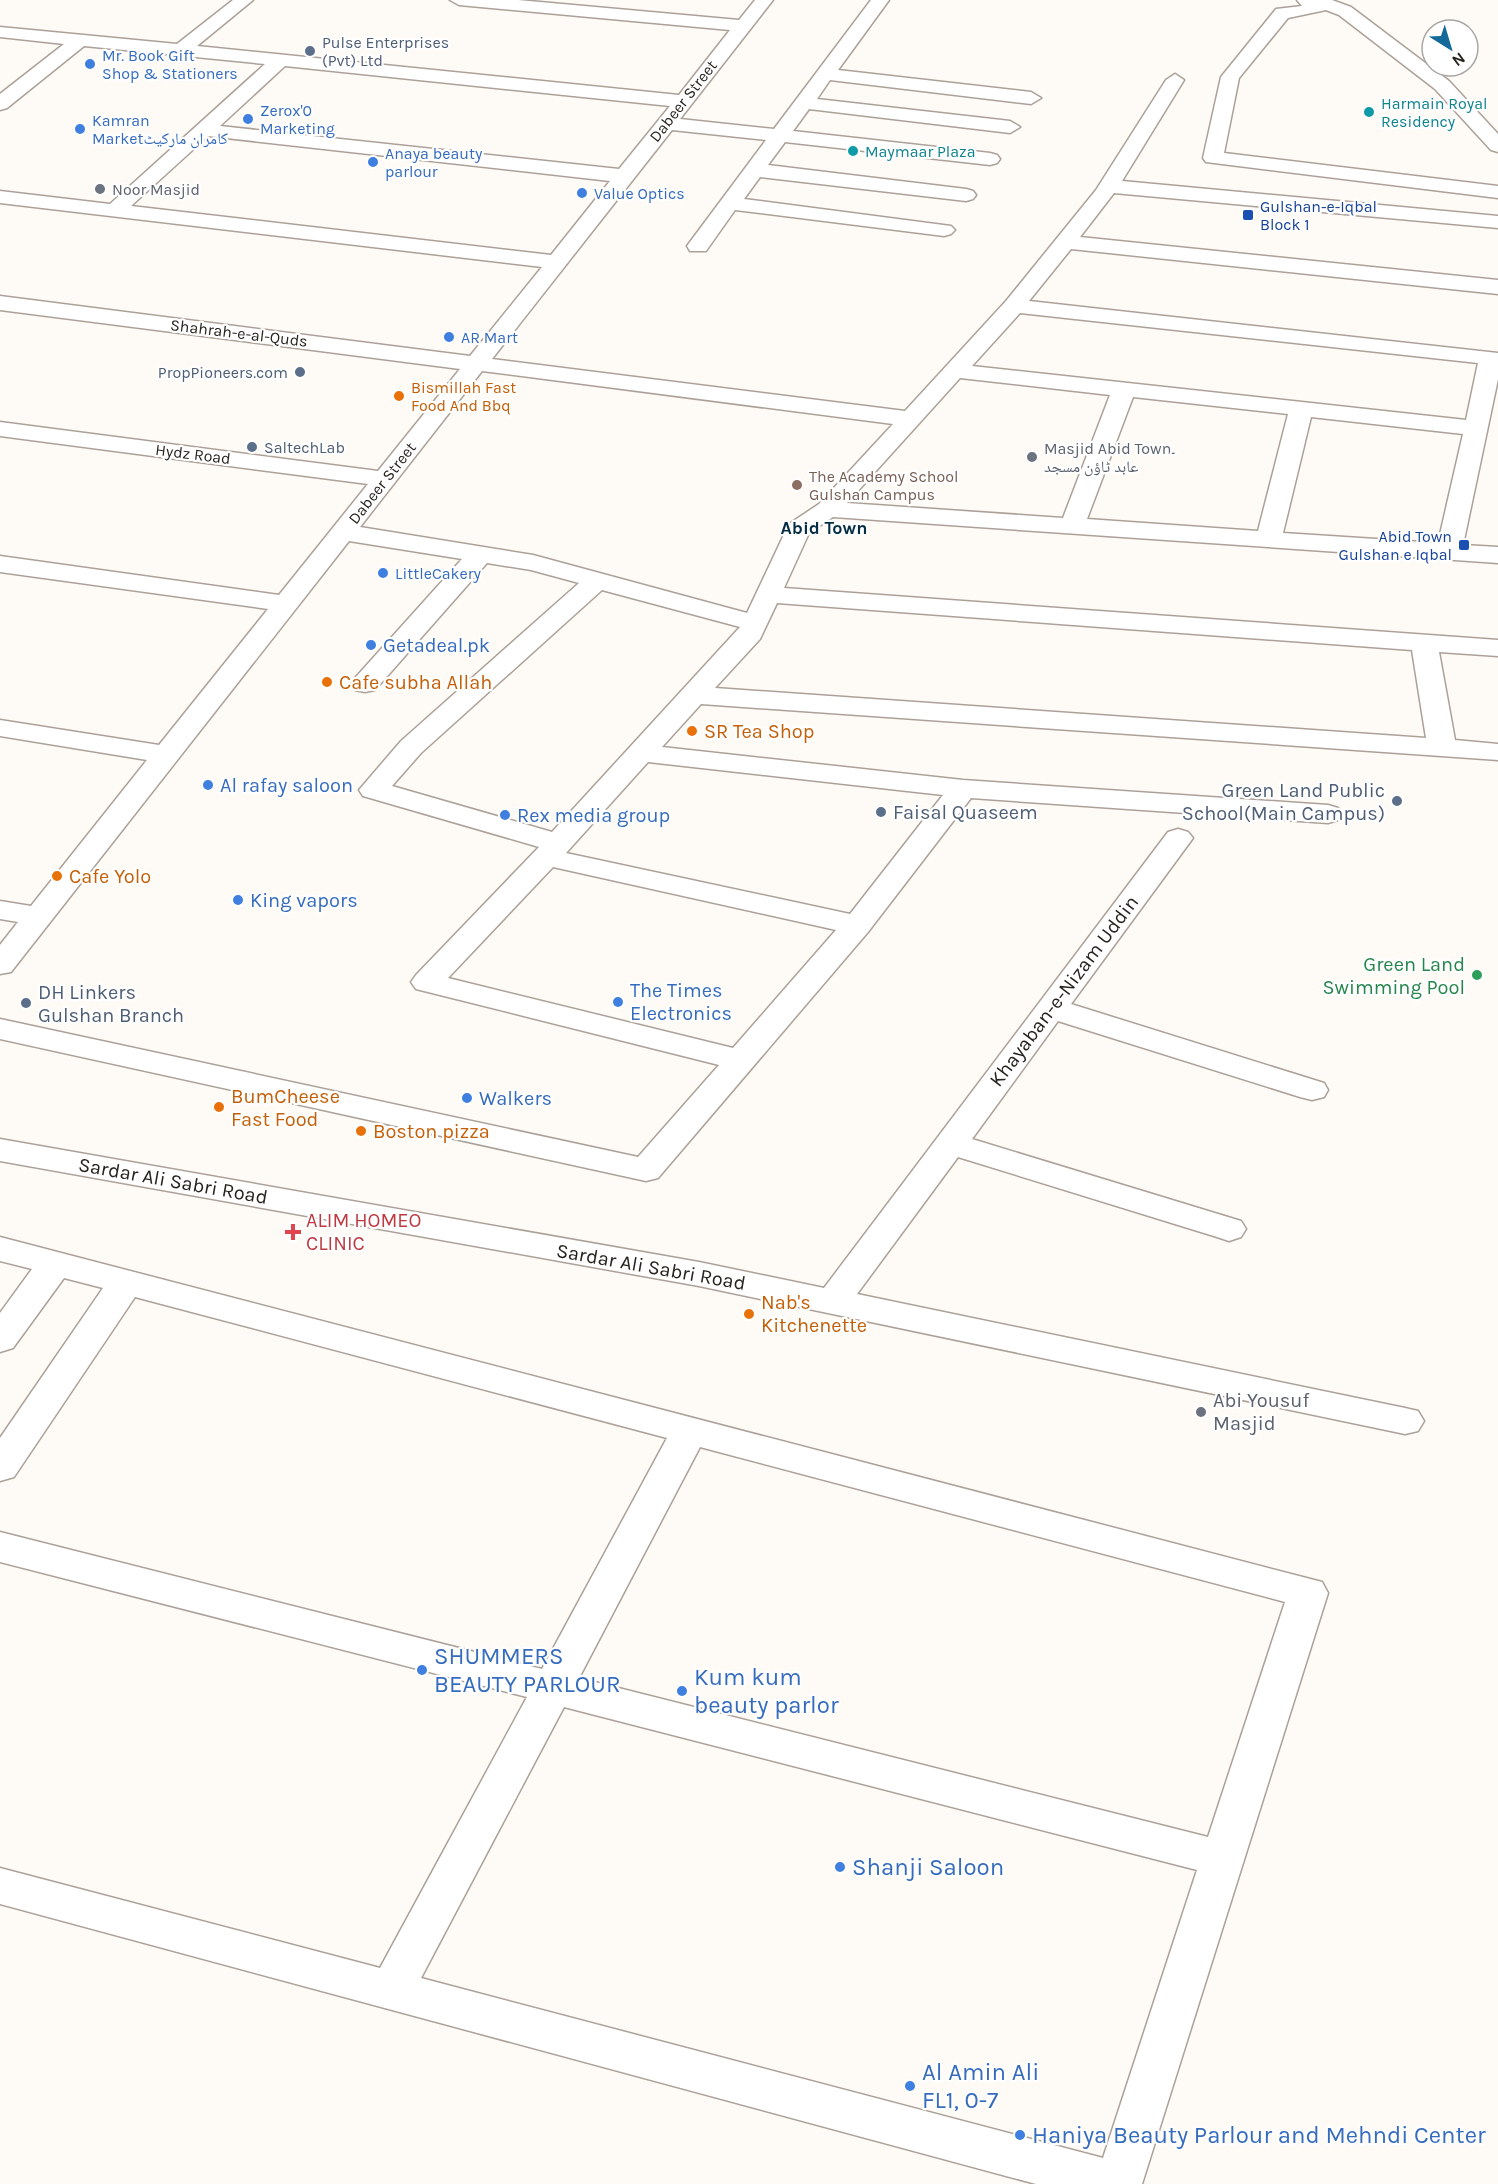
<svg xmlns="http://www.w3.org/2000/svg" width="1498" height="2184" font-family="Karla,'Noto Naskh Arabic',sans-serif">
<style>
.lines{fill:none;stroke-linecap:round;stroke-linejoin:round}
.minor-casing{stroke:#aca198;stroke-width:3}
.minor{fill:#fff;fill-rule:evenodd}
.service-dot{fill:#5c6f8a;stroke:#fff;stroke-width:2}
.shop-dot{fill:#3f7fe0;stroke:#fff;stroke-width:2}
.culture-dot{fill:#0f9aa8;stroke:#fff;stroke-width:2}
.worship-dot{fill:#6b7280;stroke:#fff;stroke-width:2}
.transit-dot{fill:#1a4fb4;stroke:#fff;stroke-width:2}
.food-dot{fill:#e8710a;stroke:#fff;stroke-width:2}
.education-dot{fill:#8d6e63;stroke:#fff;stroke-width:2}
.leisure-dot{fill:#2e9e5b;stroke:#fff;stroke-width:2}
.health-dot{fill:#e0444e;stroke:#fff;stroke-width:2}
.labels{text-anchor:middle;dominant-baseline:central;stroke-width:4.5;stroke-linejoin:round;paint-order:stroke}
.far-service-label{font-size:16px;fill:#4e5e75;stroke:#fff;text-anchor:start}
.far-shop-label{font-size:16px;fill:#366cbe;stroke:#fff;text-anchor:start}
.far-street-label{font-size:16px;fill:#27231f;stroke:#fff}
.far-culture-label{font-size:16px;fill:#0d838f;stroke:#fff;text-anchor:start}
.far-worship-label{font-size:16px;fill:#5b616d;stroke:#fff;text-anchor:start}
.far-transit-label{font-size:16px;fill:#164399;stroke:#fff;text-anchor:start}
.far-food-label{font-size:16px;fill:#c56008;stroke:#fff;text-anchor:start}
.far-education-label{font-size:16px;fill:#785e54;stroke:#fff;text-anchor:start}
.far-neighbourhood-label{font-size:18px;font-weight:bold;fill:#052d44;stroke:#fff}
.shop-label{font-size:20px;fill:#366cbe;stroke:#fff;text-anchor:start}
.food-label{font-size:20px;fill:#c56008;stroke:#fff;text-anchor:start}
.service-label{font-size:20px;fill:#4e5e75;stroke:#fff;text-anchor:start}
.leisure-label{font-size:20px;fill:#27864d;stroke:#fff;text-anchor:end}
.street-label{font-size:20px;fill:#27231f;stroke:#fff}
.health-label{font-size:20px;fill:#be3a42;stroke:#fff;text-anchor:start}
.worship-label{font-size:20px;fill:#5b616d;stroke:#fff;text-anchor:start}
.near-shop-label{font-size:24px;fill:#366cbe;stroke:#fff;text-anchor:start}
</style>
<rect width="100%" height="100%" fill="#fefaf5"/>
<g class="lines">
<g class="minor-casing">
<path id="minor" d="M233 0H253L197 46 679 95 730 30 459 5 450 0H518L739 20 755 0H773L680 119 774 129 871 0H889L838 70 1031 92 1041 98 1031 104 830 80 817 99 1010 121 1020 127 1010 133 809 109 793 131 990 153 997 155 1000 159 997 163 990 165 785 142 768 165 966 189 973 191 976 195 973 199 966 201 760 177 744 199 951 226 955 230 951 234 944 236 735 210 706 251H690L687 246 766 140 672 130 492 359 905 411 1006 301 1096 190 1166 80 1175 74 1184 80 1122 181 1498 216V228L1114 193 1080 237 1498 280V294L1071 249 1029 301 1498 353V379L1463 545 1498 547V563L833 517 809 533 784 588 1498 640V656L1439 652 1455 740 1498 744V760L701 704 662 747 963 780 1328 805 1338 808 1343 814 1338 820 1328 823 971 798 868 932 658 1178 646 1181 0 1039V1019L638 1157 719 1065 416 989 411 982 416 975 539 847 363 796 359 790 401 741 579 583 531 570 487 563 375 690 365 692 355 690 351 684 355 678 462 559 349 541 11 972 0 974V945L18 922 0 919V901L31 906 147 760 0 736V720L159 745 268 609 0 572V556L279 595 368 484 0 436V422L378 471 460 369 0 310V296L470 356 542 267 0 203V191L110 204 265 64 84 46 7 108 0 110V94L64 44 0 37V27L177 44ZM285 66 670 106 619 169 220 126ZM208 136 610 181 551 255 131 206ZM1020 313 1478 363 1466 420 972 366ZM482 371 893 424 819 504 789 524 747 613 533 555 360 527ZM960 378 1110 395 1063 518 847 503ZM1133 397 1288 414 1258 531 1087 519ZM1311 417 1463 434 1438 543 1283 533ZM602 590 740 627 552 832 392 786 421 753ZM777 603 1412 650 1426 738 715 688 760 639ZM648 762 943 795 850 914 566 853ZM553 867 836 930 733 1048 448 978Z
M1297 0H1332L1351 7 1449 81 1498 134V152L1491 150 1435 89 1339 15 1326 10 1288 18 1239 78 1224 153 1498 186V198L1206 162 1203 158 1221 77 1276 9 1302 6Z
M1178 829 1188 832 1193 838 1071 1004 1324 1083 1328 1090 1324 1097 1312 1100 1300 1097 1058 1021 972 1139 1241 1221 1246 1229 1241 1237 1229 1241 1217 1237 958 1157 857 1294 1405 1408 1418 1411 1424 1421 1418 1431 1405 1434 699 1286 0 1161V1139L699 1262 824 1288 1168 832Z
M0 1237 1322 1582 1328 1593 1142 2184H1036L0 1904V1868L380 1968 527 1697 0 1562V1532L542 1669 667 1438 135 1297 14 1477 0 1481V1438L103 1288 64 1278 13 1348 0 1352V1313L32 1269 0 1261ZM700 1447 1285 1602 1208 1837 579 1678ZM564 1707 1197 1870 1103 2158 421 1978Z"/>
</g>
<use href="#minor" class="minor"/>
</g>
<g class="service-dot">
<circle cx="310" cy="51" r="6"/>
<circle cx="300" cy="372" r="6"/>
<circle cx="252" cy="447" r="6"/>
<circle cx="1397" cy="801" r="6"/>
<circle cx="881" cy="812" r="6"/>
<circle cx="26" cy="1003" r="6"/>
</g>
<g class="shop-dot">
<circle cx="90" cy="64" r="6"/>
<circle cx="248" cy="119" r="6"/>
<circle cx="80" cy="129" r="6"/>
<circle cx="373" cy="162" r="6"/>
<circle cx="582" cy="193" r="6"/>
<circle cx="449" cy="337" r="6"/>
<circle cx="383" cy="573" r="6"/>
<circle cx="371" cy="645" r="6"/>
<circle cx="208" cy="785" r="6"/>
<circle cx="505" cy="815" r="6"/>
<circle cx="238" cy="900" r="6"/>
<circle cx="618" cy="1002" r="6"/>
<circle cx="467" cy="1098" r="6"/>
<circle cx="422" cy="1670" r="6"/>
<circle cx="682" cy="1691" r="6"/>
<circle cx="840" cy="1867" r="6"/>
<circle cx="910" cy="2086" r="6"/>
<circle cx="1020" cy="2135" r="6"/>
</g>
<g class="culture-dot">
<circle cx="1369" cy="112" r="6"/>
<circle cx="853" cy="151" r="6"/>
</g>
<g class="worship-dot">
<circle cx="100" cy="189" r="6"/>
<circle cx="1032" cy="457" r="6"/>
<circle cx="1201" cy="1412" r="6"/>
</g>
<g class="transit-dot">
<rect x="1242" y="209" width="12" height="12" rx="3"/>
<rect x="1458" y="539" width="12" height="12" rx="3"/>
</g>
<g class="food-dot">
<circle cx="399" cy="396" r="6"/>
<circle cx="327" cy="682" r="6"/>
<circle cx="692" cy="731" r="6"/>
<circle cx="57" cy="876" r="6"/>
<circle cx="219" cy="1107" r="6"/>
<circle cx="361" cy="1131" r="6"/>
<circle cx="749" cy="1314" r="6"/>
</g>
<circle class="education-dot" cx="797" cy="485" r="6"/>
<circle class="leisure-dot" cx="1477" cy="975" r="6"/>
<path class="health-dot" d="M290 1223h6v6h6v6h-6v6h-6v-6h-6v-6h6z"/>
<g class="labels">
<g class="far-service-label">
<text x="322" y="42">Pulse Enterprises<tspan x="322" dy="18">(Pvt) Ltd</tspan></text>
<text x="288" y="372" text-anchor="end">PropPioneers.com</text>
<text x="264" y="447">SaltechLab</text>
</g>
<g class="far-shop-label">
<text x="102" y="55">Mr. Book Gift<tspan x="102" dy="18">Shop &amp; Stationers</tspan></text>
<text x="260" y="110">Zerox'0<tspan x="260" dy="18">Marketing</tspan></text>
<text x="92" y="120">Kamran<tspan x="92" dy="18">Marketکامران مارکیٹ</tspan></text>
<text x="385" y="153">Anaya beauty<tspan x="385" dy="18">parlour</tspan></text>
<text x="594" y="193">Value Optics</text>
<text x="461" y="337">AR Mart</text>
<text x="395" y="573">LittleCakery</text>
</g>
<g class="far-street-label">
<text transform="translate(683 101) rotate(-52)">Dabeer Street</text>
<text transform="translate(239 333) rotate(7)">Shahrah-e-al-Quds</text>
<text transform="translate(193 454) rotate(7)">Hydz Road</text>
<text transform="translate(382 483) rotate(-52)">Dabeer Street</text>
</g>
<g class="far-culture-label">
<text x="1381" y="103">Harmain Royal<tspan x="1381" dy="18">Residency</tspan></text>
<text x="865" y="151">Maymaar Plaza</text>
</g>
<g class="far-worship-label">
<text x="112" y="189">Noor Masjid</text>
<text x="1044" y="448">Masjid Abid Town۔<tspan x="1044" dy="18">عابد ٹاؤن مسجد</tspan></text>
</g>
<g class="far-transit-label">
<text x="1260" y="206">Gulshan-e-Iqbal<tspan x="1260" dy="18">Block 1</tspan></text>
<text x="1452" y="536" text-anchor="end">Abid Town<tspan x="1452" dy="18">Gulshan e Iqbal</tspan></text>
</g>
<g class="far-food-label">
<text x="411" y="387">Bismillah Fast<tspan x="411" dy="18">Food And Bbq</tspan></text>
</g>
<g class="far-education-label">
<text x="809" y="476">The Academy School<tspan x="809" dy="18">Gulshan Campus</tspan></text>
</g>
<g class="far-neighbourhood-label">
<text x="824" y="528">Abid Town</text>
</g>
<g class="shop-label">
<text x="383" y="645">Getadeal.pk</text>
<text x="220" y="785">Al rafay saloon</text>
<text x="517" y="815">Rex media group</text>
<text x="250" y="900">King vapors</text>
<text x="630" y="990">The Times<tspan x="630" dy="23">Electronics</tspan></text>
<text x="479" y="1098">Walkers</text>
</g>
<g class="food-label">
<text x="339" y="682">Cafe subha Allah</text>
<text x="704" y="731">SR Tea Shop</text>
<text x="69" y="876">Cafe Yolo</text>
<text x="231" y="1096">BumCheese<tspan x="231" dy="23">Fast Food</tspan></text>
<text x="373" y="1131">Boston pizza</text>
<text x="761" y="1302">Nab's<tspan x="761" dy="23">Kitchenette</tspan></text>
</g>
<g class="service-label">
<text x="1385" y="790" text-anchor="end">Green Land Public<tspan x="1385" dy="23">School(Main Campus)</tspan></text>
<text x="893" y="812">Faisal Quaseem</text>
<text x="38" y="992">DH Linkers<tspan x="38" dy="23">Gulshan Branch</tspan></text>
</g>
<g class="leisure-label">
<text x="1465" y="964">Green Land<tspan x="1465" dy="23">Swimming Pool</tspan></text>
</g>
<g class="street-label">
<text transform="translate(1064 991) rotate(-53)">Khayaban-e-Nizam Uddin</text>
<text transform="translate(173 1181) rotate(10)">Sardar Ali Sabri Road</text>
<text transform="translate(651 1267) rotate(10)">Sardar Ali Sabri Road</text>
</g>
<g class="health-label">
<text x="306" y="1220">ALIM HOMEO<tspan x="306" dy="23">CLINIC</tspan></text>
</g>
<g class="worship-label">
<text x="1213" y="1400">Abi Yousuf<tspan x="1213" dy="23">Masjid</tspan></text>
</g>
<g class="near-shop-label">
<text x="434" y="1656">SHUMMERS<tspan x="434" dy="28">BEAUTY PARLOUR</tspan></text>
<text x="694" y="1677">Kum kum<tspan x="694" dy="28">beauty parlor</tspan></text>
<text x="852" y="1867">Shanji Saloon</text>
<text x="922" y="2072">Al Amin Ali<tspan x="922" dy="28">FL1, 0-7</tspan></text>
<text x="1032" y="2135">Haniya Beauty Parlour and Mehndi Center</text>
</g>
</g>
<g transform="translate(1450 48) rotate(143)"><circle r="28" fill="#ffffff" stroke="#a9a7a5" stroke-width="1.5"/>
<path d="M0-4.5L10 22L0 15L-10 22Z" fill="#12699a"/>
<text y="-9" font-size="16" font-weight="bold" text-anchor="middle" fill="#27231f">N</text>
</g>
</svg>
